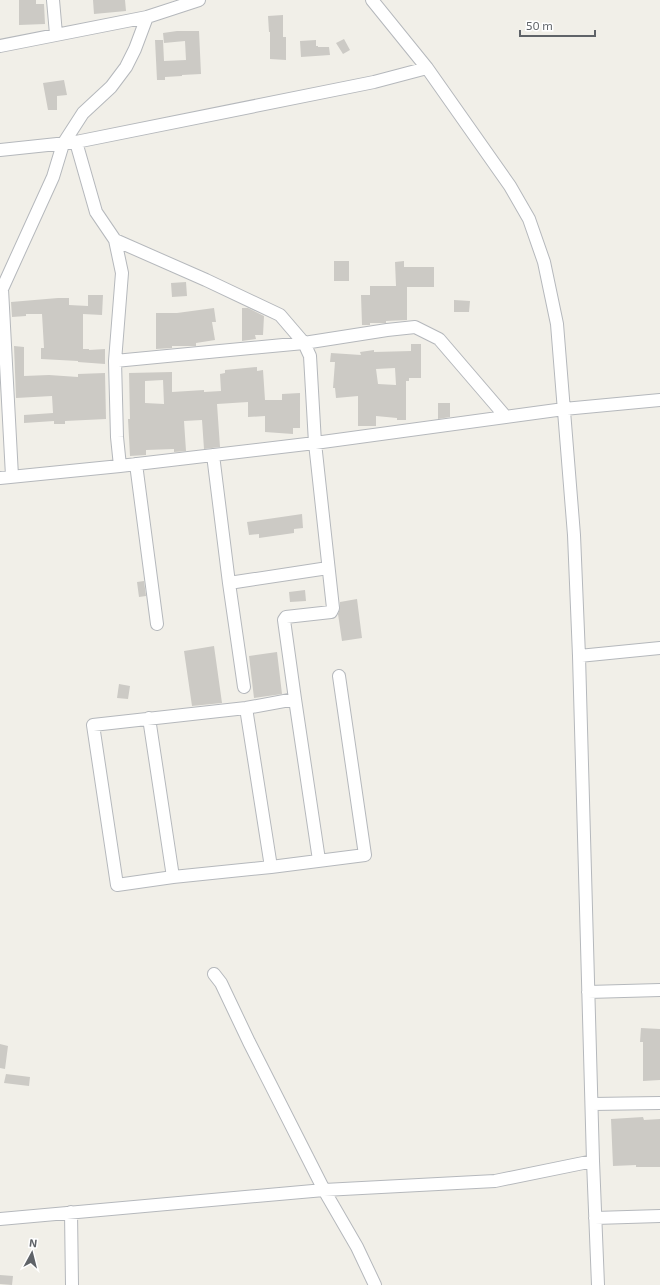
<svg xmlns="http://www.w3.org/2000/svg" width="660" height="1285" font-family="'Exo 2',sans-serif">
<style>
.building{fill:#cccac5;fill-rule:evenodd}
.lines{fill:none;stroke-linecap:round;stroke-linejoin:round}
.minor-casing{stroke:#b5b8bc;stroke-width:14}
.minor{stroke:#fff;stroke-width:12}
</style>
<rect width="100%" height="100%" fill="#f1efe8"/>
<path class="building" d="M19 0H36V4H44L45 24 19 25Z
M93 0H125L126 11 94 14Z
M283 15V37H286V60L270 59V32H269L268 16Z
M177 31H199L201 74 182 75V76L165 77V80H157L155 40H163L164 61 186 60 185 41 164 43 163 33Z
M344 39 350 50 343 54 336 43Z
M316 40V46H318V47H329L330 55 301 57 300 41Z
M64 80 67 95 57 96V110H48L43 83Z
M334 261H349V281H334Z
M404 261V267H434V287H407V320L386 321V323H370V325H362L361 295H370V286H396L395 262Z
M186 282 187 296 172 297 171 283Z
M88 295H103L102 315 83 314V349H89V350L105 349V364L78 362V361L41 359V348H44L42 314H26V316L12 317 11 302 58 298H69V305L88 306Z
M454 300 470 301 469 312H454Z
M214 308 216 322H212L215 340 196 343V346H172V348L156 349V313H177Z
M242 308H248L264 316 263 335H255L256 339 242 341Z
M411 344H421V378H409V381H406V420H397V418L376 416V426H358V396L336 398 335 388H333L335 362H330L331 353 361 355 360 352 374 350V352L411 351ZM395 368 396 385 378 384 376 369Z
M14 346 24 347V376L49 375 78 377V374L105 373 106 419 65 421V424H54V421L24 423V415L53 413 52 396 16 398Z
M257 367V371L263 370 265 400H282V394L300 393V428H293V434L265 432V416L248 417V402L217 404 220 447 204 449 202 420 184 421 186 451 174 452V449L146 450V455L130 456 128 419H130L129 373 172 372V392L204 390V392L221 391 220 374 225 373V370ZM163 380 164 404 145 403V381Z
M438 403H450V417L438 419Z
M302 514 303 528 294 529V533L259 538V534L249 535 247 522Z
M144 581 146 596 139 597 137 582Z
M305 590 306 601 290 602 289 592Z
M357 599 362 638 342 641 338 614 340 608V602Z
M214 646 222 703 192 706 184 651Z
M277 652 282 694 254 698 249 656Z
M119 684 130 686 128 699 117 698Z
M641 1028 660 1029V1080L643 1081V1042H640Z
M0 1044 8 1046 5 1069 0 1068Z
M6 1074 30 1077 29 1086 4 1083Z
M643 1117 644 1120 660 1119V1167H636V1165L613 1166 611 1119Z
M0 1275 13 1276 12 1285 0 1284Z"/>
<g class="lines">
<g class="minor-casing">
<path id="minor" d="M53 0 56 34
M372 0 427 68 510 186 529 219 544 262 557 324 574 535 579 656 593 1161 598 1285
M0 46 147 17 199 0
M76 142 96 212 115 240 122 273 115 361 117 437 120 466
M0 150 76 142 374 82 427 68
M115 240 206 280 280 315 304 343 310 356 315 443 333 608 331 612 286 617 284 620 295 699 319 860
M115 361 304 343 387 330 415 327 439 339 506 417
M213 455 229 583 244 687
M136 464 157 624
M12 476 2 289 53 177 63 144 83 113 111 87 126 67 135 49 147 17
M0 478 120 466 315 443 564 409 660 400
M229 583 328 568
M579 656 660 648
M295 699 246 708 93 725 117 885 173 877 271 867 365 855 339 676
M246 708 271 867
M149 718 173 877
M214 974 221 983 249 1042 324 1190 357 1247 375 1285
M588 992 660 990
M592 1104 660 1103
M71 1212 72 1285
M595 1218 660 1216
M0 1219 324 1190 495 1181 593 1161"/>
</g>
<use href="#minor" class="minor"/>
</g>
<g transform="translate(32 1253) rotate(7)" stroke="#ffffff" stroke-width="3" paint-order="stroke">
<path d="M0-3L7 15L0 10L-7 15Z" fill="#5f6368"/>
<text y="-6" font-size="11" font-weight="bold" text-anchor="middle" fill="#5f6368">N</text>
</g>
<path d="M520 30v6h75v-6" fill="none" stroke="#5f6368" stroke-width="2"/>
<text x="526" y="30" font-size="12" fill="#5f6368" stroke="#ffffff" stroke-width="3" paint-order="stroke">50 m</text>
</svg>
